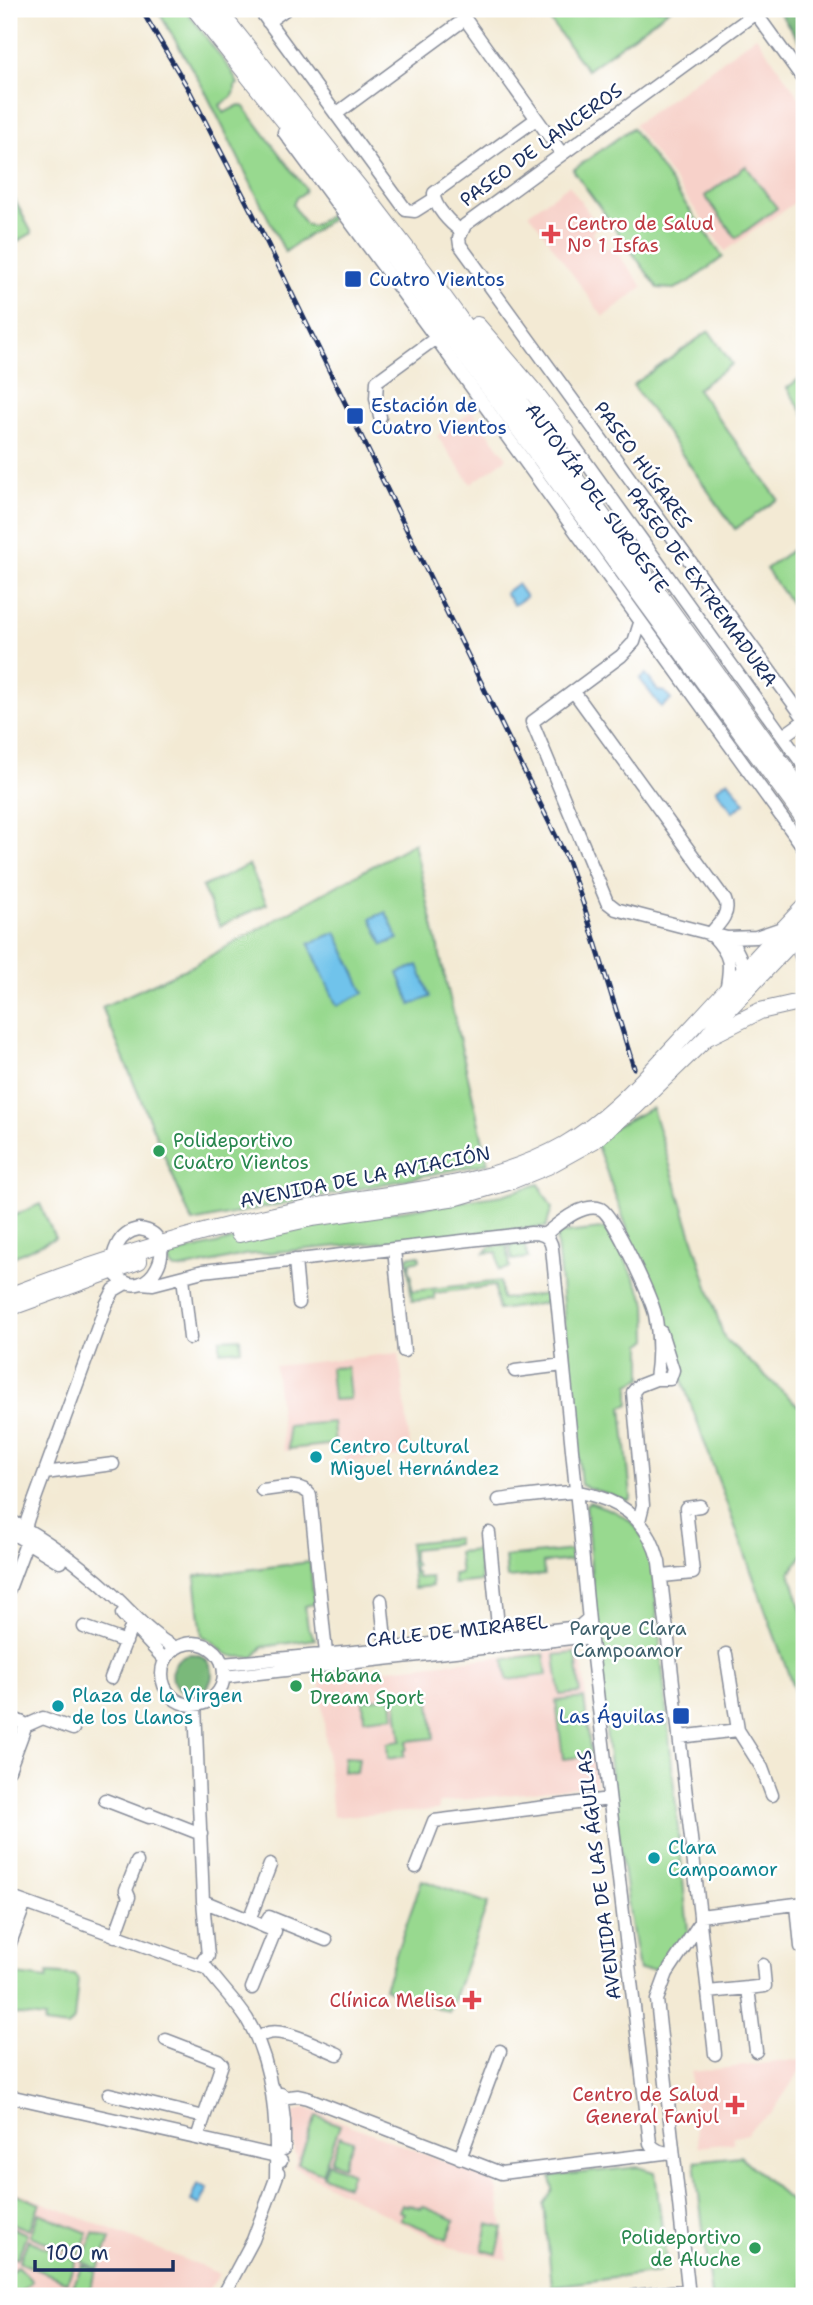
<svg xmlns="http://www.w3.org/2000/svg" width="813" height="2305" font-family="'Shantell Sans',sans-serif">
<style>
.built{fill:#f7d1c9}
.green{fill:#98d98f;stroke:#5a8476;stroke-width:2}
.forest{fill:#7ab97a;stroke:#4a746c;stroke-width:2}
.water{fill:#6fc3eb;stroke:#4579a4;stroke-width:2}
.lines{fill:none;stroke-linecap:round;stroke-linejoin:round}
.minor-casing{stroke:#878c99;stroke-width:15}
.major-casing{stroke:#878c99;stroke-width:18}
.highway-casing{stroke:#878c99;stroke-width:20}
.minor{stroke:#fff;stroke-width:12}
.major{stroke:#fff;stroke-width:16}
.highway{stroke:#fff;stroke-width:18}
.rail-casing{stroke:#1b2f5e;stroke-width:5}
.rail{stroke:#fff;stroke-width:2.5;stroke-dasharray:8;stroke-linecap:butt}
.health-dot{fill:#e0444e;stroke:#fff;stroke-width:2.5}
.transit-dot{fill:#1a4fb4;stroke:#fff;stroke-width:2.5}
.leisure-dot{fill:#2e9e5b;stroke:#fff;stroke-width:2.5}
.culture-dot{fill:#0f9aa8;stroke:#fff;stroke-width:2.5}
.labels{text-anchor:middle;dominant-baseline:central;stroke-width:5;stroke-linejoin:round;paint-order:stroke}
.street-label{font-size:19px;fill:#1b2f5e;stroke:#fff}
.health-label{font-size:19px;fill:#be3a42;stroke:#fff;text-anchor:end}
.transit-label{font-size:19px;fill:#164399;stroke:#fff;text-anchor:start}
.leisure-label{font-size:19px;fill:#27864d;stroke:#fff;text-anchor:start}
.culture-label{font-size:19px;fill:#0d838f;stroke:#fff;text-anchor:start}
.park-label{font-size:19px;fill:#40626d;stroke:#fff}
</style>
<rect width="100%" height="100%" fill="#fff"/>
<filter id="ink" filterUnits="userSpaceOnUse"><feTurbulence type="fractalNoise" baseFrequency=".0143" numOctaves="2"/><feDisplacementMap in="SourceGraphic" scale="14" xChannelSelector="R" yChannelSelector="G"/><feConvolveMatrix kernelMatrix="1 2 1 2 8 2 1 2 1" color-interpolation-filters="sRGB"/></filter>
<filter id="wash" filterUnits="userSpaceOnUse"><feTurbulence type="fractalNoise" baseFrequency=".00686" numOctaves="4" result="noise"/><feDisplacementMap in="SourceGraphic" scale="28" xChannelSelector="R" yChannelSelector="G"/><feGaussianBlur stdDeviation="1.57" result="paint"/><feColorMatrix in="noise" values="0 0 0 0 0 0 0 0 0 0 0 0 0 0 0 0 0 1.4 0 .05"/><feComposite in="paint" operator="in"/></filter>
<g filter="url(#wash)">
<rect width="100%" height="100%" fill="#f3ead4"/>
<path class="built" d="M756 36 804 104V196L725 251 634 125Z
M569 185 598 226 592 232 604 250 612 246 643 287 603 317 529 213Z
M472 411 507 458 471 484 437 436Z
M399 1353 411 1455 345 1463 342 1445 284 1451 275 1366Z
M580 1648 596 1785 443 1802 438 1804V1810L333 1817 320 1681 331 1679 334 1675Z
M804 2059V2065L771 2114 755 2124 747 2134 733 2136 734 2143 698 2147 695 2118 702 2117V2110L694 2111 695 2093H692L691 2072Z
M306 2108 485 2177 497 2187 508 2260 449 2247 294 2167 297 2158 294 2148 293 2113Z
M9 2189 124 2235 220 2274 204 2296H9Z"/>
<path class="green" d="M157 9H185L232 72 238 84 235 86C236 98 228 99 220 105L224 113 239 105 244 107 305 188 304 193 296 198 293 205 305 224 312 226 331 215 334 217 285 252 205 91Z
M557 9H670L587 70 547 16Z
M632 128 723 257 688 283 674 289 658 288 573 170Z
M746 166 777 208 736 238 705 196Z
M9 189 32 233 9 246Z
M709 331 732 364 697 389 778 499 735 529 633 385Z
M804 375V414L787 388Z
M804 541V622L766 569Z
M414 843 488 1163 192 1222 102 1007 192 966Z
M249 865 267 904 220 926 202 887Z
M652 1108 724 1338 804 1411V1552L790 1573 804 1619V1717L594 1137Z
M539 1184 552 1208 546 1227 244 1255C234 1257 183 1270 177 1269 171 1268 172 1267 169 1262L170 1255 264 1232 502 1195Z
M40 1204 55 1238 9 1259V1218Z
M610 1228 647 1304 648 1339 642 1344V1378L629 1385V1404L622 1407 631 1496V1499L627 1501 581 1485 556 1234Z
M524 1244 528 1258 512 1260 510 1245Z
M507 1245 510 1268 499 1270 497 1252 485 1253 490 1247Z
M419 1255 420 1260 410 1262 409 1273 411 1274 412 1279 410 1280 413 1291 500 1281 502 1299 547 1294V1303L498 1310 495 1286 434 1293 435 1299 412 1301 407 1257Z
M240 1338 241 1349 220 1351V1339Z
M347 1367 350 1399 333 1400 330 1368Z
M333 1422 335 1444 289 1449 287 1426Z
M589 1502C627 1515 639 1520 652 1560L688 1931 665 1968 639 1970C612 1816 598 1661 586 1505Z
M457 1538V1544L413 1549V1561L416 1566H414V1572H416L417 1578 431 1577 432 1586 414 1588 409 1543Z
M478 1550 481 1581 454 1584 453 1574 461 1573 458 1552Z
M573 1550 574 1560 543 1563 544 1575 507 1578 505 1557Z
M310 1562 314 1604 305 1606 308 1628 315 1639 263 1647 254 1657C244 1657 234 1658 225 1653 215 1646 216 1641 202 1636L195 1576Z
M576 1653 580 1693 560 1695 555 1655Z
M544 1654 547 1675 507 1680 504 1659Z
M429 1693 434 1738 407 1741V1749L404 1750V1756L388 1759 387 1743 401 1741 396 1696Z
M392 1697 394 1716 364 1719 363 1700Z
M584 1698 591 1756 563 1759 556 1701Z
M344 1757 359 1758 357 1773 343 1771Z
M422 1880 488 1903 449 2012 384 1988Z
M48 1973 74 1975 78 1980 74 2020 68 2027 44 2024 45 2018 11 2014 17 1975 47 1979Z
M316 2116 340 2125 322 2173 298 2164Z
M340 2136 353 2141 343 2166 331 2161Z
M740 2156 804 2213V2296H711L695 2161Z
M328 2163 352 2173 347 2186 323 2176Z
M639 2167 655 2172 666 2260 659 2272 552 2286 544 2204 553 2190 551 2176Z
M9 2191 40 2204 29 2230 9 2222Z
M402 2204 407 2206 408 2204 421 2209 422 2206 455 2220 447 2239 401 2219 404 2213 399 2211Z
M39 2213 88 2233 79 2255 30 2236Z
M488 2224 503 2228 497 2254 482 2250Z
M9 2226 27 2234 17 2259 9 2256Z
M94 2233 110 2239 98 2269 82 2262Z
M28 2240 76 2260 67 2282 19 2262Z
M82 2265 97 2271 87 2295 72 2289Z
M17 2266 32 2281 16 2296H9V2275Z"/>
<path class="forest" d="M777 9H804V48Z
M172 1674a20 20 0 1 1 40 0a20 20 0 1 1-40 0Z"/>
<path class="water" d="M517 584 526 597 514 605 505 593Z
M646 674 658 691 665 692 671 700 661 707 640 679Z
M728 780 745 803 733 812 716 789Z
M386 912 398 939 383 945 371 918Z
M336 932 364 993 337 1006 309 944Z
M418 965 430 997 411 1005 398 973Z
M198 2184 208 2188 200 2205 191 2201Z"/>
</g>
<g filter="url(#ink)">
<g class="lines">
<g class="minor-casing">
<path id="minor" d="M259 9 406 210 415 211 434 199
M458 9 562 154
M749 9 753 15H757L804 80
M753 15 465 225 459 238 460 245 804 718
M268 22 286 9
M336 114 465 19
M284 132 436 338 804 848
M461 231C451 224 433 206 434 193L536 119
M380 417 376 398 377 381 436 338
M565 433 804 766
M640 623 634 642 621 656 532 722 607 902 616 909 627 912 727 938 756 937 782 928
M574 692 725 900C731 914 718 925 709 935
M783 736 804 721
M712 935C732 956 731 964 726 991
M804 936 800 953 804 966
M727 938C738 949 744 961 743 978
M139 1229C187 1234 147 1312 115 1274 109 1256 118 1232 139 1229Z
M544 1235C557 1225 583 1201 601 1209 614 1216 651 1298 655 1314 659 1334 659 1359 656 1379L638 1386 633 1392 643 1505 639 1521
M394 1249 404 1351
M295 1260 299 1303
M183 1277 190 1338
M141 1283 153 1284 203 1271 531 1233C542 1233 550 1236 552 1248L591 1641 650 2143C654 2151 664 2153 673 2153
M515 1371 563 1365
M656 1379H670L673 1370 661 1332
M45 1473 113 1464
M262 1490C278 1489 300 1481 310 1495L327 1663
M499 1500C523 1497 549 1493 574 1492 581 1492 588 1494 595 1496 630 1506 650 1527 659 1562L700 1916V1923L667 1973 657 2000 689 2296
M9 1520C43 1537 82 1566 110 1592 131 1611 151 1636 176 1648
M9 1531 60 1562
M489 1533 499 1637
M662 1576 693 1573 686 1508 700 1506
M9 1589 27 1541 25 1528 28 1518 106 1305 114 1290 126 1283
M381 1600 386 1649
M122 1614 165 1660
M84 1627 126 1642
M162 1674a31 31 0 1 1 62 0a31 31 0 1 1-62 0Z
M726 1654 738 1730 762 1768 772 1795
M222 1664 386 1649 579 1627 588 1619
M224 1677 581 1637 591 1641
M111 1678 134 1620
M195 1705 203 1901 208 1956 204 1959 203 1963C216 1982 234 1999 247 2019 275 2066 277 2124 276 2178
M9 1717 23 1723 25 1727 9 1770
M25 1726 43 1718 73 1729
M679 1737 738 1730
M105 1800 149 1817 150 1814 201 1834
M416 1867 434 1821 609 1799
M9 1897 206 1968
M203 1901 249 1920
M797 1905 801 1947H804
M700 1916 804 1903
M700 1923 715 2054
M265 1927 269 1917 326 1940
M115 1936 129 1897 126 1890 137 1862
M9 1946 25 1903
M252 1988 275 1931 249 1920 270 1865
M748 1988 765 1986 763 1965
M708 1992 748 1988 756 2051
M265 2034C283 2026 319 2047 338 2054
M166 2040 218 2060 222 2064 197 2138
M274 2089 275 2094 279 2098 298 2096 307 2098 501 2173 664 2153
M109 2094 204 2117
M281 2094 284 2121V2149
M9 2096 272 2155 281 2161
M460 2158 500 2051
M223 2296 253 2240 278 2173
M634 2296 688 2290"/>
</g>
<g class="major-casing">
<path id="major" d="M710 1036 760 1011 804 1001
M239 1234 312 1218 457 1197 511 1181 548 1166 593 1141 635 1107 705 1039 724 1014 804 929
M9 1296C104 1259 202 1229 303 1209 390 1191 485 1190 564 1145 608 1120 640 1083 674 1047 718 1000 760 953 804 907
M9 1308 139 1261"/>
</g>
<g class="highway-casing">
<path id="highway" d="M196 9 395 258 804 817
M216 9 372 205 444 299 804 796
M477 326 536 395 565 433"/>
</g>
<use href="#minor" class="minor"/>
<use href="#major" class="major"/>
<use href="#highway" class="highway"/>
<g class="rail-casing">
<path id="rail" d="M141 9 189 90 257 222 567 859 583 903 634 1068"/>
</g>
<use href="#rail" class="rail"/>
</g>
</g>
<g class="health-dot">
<path d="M547.5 223.5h7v7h7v7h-7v7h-7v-7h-7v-7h7z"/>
<path d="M468.5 1989.5h7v7h7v7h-7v7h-7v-7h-7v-7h7z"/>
<path d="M731.5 2094.5h7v7h7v7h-7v7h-7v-7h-7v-7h7z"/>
</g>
<g class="transit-dot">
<rect x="344" y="270" width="18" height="18" rx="3.5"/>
<rect x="346" y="407" width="18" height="18" rx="3.5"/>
<rect x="672" y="1707" width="18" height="18" rx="3.5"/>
</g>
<g class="leisure-dot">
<circle cx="159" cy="1151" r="7"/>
<circle cx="296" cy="1686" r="7"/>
<circle cx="755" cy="2248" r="7"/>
</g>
<g class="culture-dot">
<circle cx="316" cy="1457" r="7"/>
<circle cx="58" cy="1706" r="7"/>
<circle cx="654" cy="1858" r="7"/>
</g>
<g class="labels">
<g class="street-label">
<text transform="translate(541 145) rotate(-36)">PASEO DE LANCEROS</text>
<text transform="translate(643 465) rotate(54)">PASEO HÚSARES</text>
<text transform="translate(597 498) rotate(54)">AUTOVÍA DEL SUROESTE</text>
<text transform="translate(702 587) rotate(54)">PASEO DE EXTREMADURA</text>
<text transform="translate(365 1177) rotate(-11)">AVENIDA DE LA AVIACIÓN</text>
<text transform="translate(457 1631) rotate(-6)">CALLE DE MIRABEL</text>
<text transform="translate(599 1875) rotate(-97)">AVENIDA DE LAS ÁGUILAS</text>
</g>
<g class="health-label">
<text x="567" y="223" text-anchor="start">Centro de Salud<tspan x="567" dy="22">Nº 1 Isfas</tspan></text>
<text x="456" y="2000">Clínica Melisa</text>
<text x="719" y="2094">Centro de Salud<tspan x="719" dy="22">General Fanjul</tspan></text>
</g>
<g class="transit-label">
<text x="369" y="279">Cuatro Vientos</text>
<text x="371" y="405">Estación de<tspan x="371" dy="22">Cuatro Vientos</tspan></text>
<text x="665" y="1716" text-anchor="end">Las Águilas</text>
</g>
<g class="leisure-label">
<text x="173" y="1140">Polideportivo<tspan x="173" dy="22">Cuatro Vientos</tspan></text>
<text x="310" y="1675">Habana<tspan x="310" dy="22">Dream Sport</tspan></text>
<text x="741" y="2237" text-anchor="end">Polideportivo<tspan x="741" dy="22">de Aluche</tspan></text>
</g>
<g class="culture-label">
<text x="330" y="1446">Centro Cultural<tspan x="330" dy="22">Miguel Hernández</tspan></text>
<text x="72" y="1695">Plaza de la Virgen<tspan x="72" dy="22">de los Llanos</tspan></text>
<text x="668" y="1847">Clara<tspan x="668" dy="22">Campoamor</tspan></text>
</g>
<g class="park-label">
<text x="628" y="1628">Parque Clara<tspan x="628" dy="22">Campoamor</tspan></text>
</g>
</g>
<rect width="813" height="2305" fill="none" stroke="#fff" stroke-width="35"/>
<path d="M35 2260v10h138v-10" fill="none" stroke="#1b2f5e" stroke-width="3.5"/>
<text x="46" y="2260" font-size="21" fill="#1b2f5e" stroke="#ffffff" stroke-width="5" paint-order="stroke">100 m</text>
</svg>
